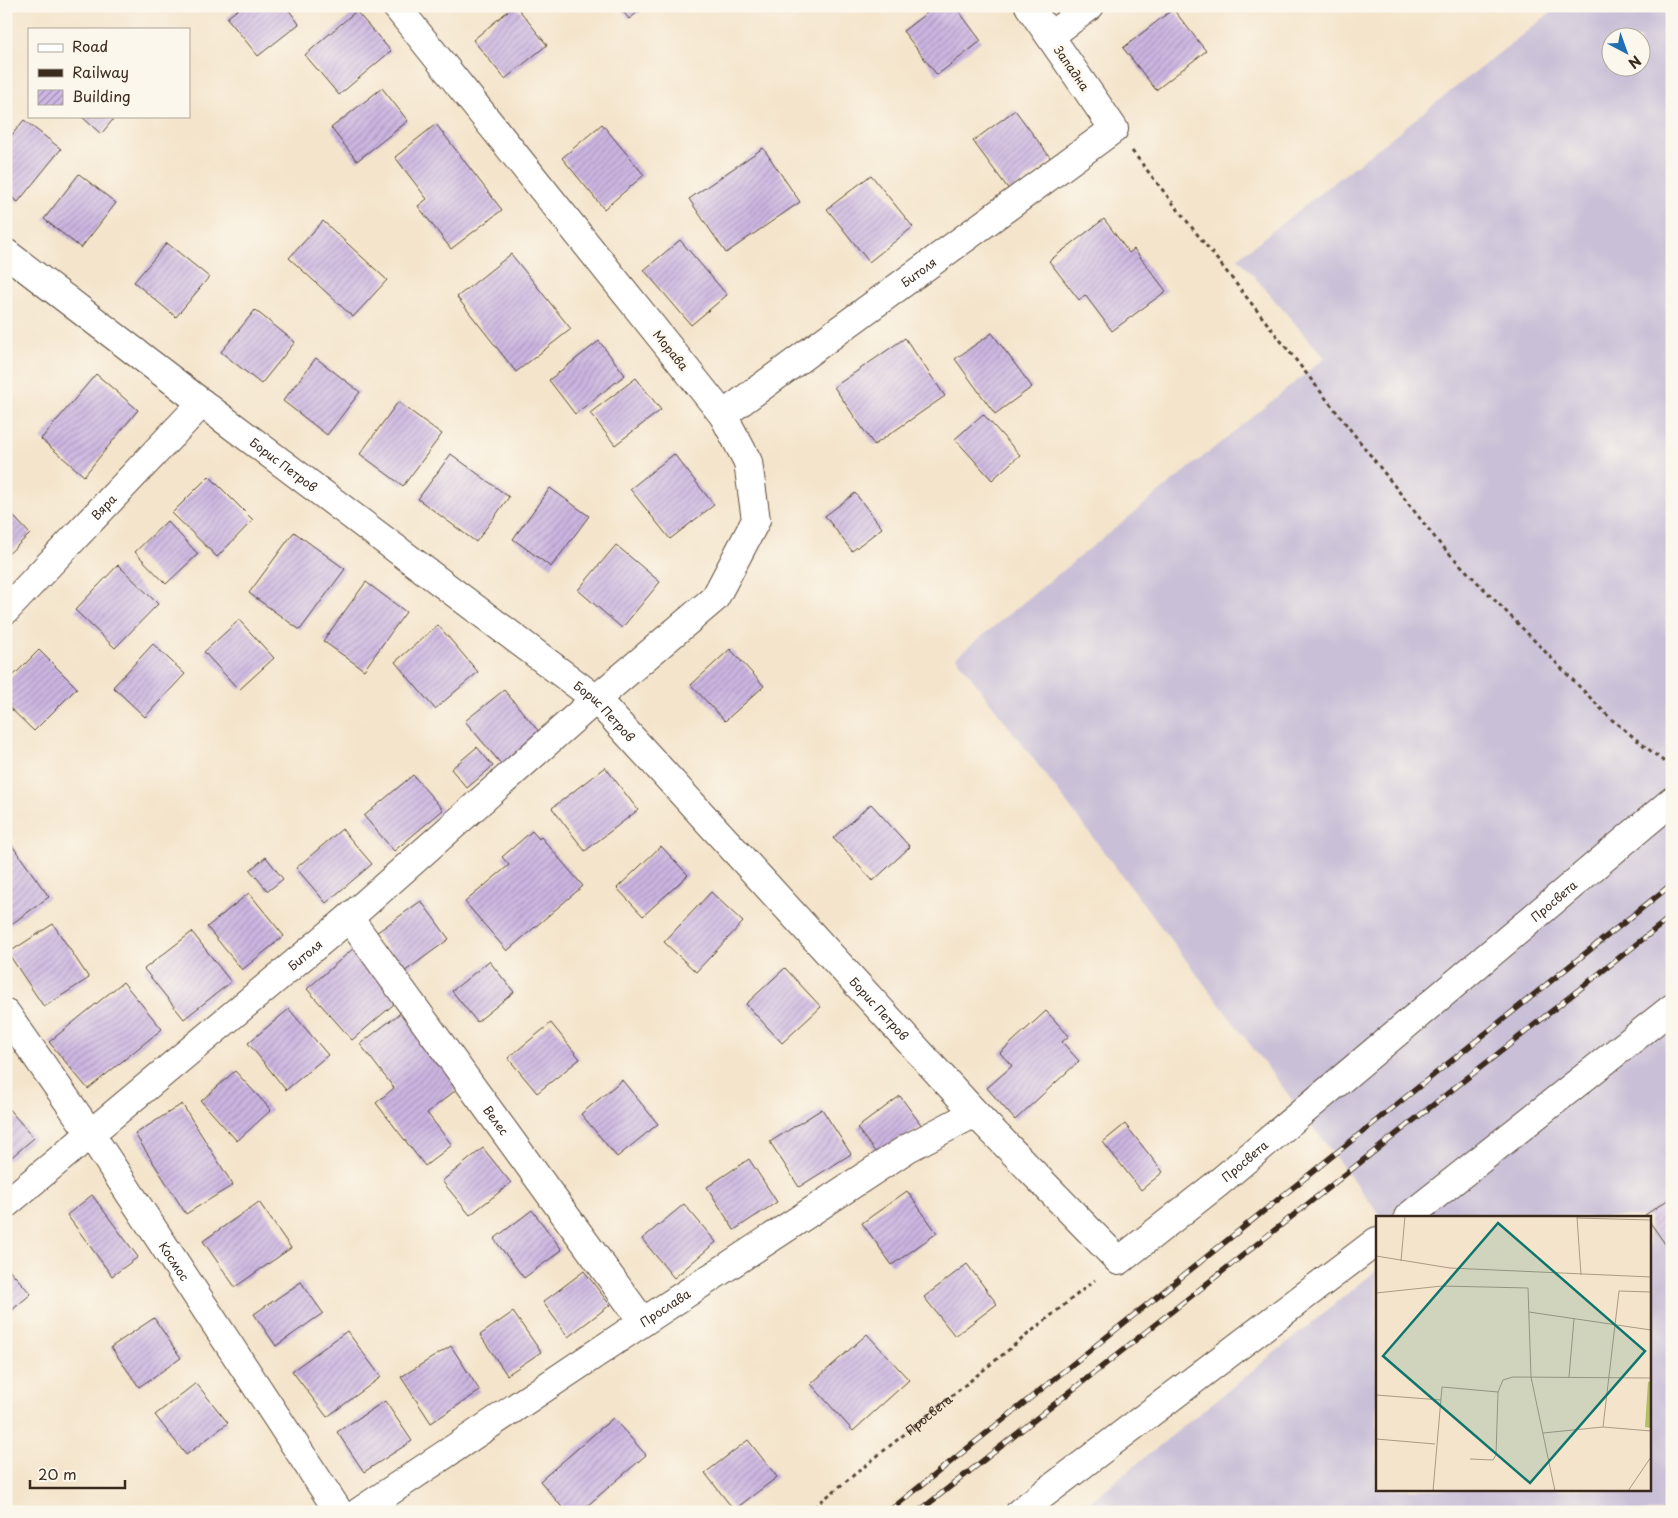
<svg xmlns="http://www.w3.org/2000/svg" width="1678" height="1518" font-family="'Playpen Sans',sans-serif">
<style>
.industrial{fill:#c9bfd7;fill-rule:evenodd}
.building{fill:url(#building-hatch)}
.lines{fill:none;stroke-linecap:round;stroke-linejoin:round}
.minor-casing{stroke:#574638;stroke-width:30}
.path{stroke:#574638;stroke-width:3;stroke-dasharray:4 4;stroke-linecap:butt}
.minor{stroke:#fff;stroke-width:28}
.rail-casing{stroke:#3b2a1e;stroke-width:5.5}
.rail{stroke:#fbf7ec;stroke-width:4;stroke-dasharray:11;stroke-linecap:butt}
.labels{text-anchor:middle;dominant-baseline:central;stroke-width:4.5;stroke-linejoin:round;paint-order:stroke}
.street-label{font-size:12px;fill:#3b2a1e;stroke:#fbf7ec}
.inset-road{fill:none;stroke:#aa9a86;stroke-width:1}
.view{fill:#0f766e;fill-opacity:0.15;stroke:#0f766e;stroke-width:2.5}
.inset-edge{fill:none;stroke:#3b2a1e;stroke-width:2.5}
</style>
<defs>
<pattern id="building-hatch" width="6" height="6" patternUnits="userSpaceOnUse" patternTransform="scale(1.25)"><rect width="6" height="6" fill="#ccb6e2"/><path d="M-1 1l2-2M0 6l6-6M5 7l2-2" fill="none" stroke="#a794b7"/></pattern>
</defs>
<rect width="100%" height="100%" fill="#fbf7ec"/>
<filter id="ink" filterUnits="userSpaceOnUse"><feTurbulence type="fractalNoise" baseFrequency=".02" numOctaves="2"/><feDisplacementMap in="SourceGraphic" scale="10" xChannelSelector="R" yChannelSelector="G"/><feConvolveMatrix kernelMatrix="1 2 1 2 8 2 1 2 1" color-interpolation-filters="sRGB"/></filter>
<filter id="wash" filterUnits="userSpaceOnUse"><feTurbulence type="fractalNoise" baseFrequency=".0096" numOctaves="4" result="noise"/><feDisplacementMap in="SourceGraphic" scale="20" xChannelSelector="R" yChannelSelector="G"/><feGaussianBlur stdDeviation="1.12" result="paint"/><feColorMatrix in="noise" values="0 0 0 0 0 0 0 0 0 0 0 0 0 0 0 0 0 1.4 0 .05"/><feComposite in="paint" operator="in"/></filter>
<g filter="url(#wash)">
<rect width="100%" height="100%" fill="#f4e4cb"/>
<path class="industrial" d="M1559 6H1672V1512H1090L1086 1505 1377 1270V1489H1649V1217H1381L956 657 1325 358 1238 258ZM1610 38H1640V68H1610Z"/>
<g id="blocks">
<path class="building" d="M242 6H286L299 24 258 56 227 18Z
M514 6H516L547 45 505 79 473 40Z
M619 6H646L629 19Z
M936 6H955L981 41 937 75 903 31Z
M1173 9 1206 51 1156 90 1123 48Z
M356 11 391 51 339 95 305 55Z
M382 88 408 121 357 161 331 128Z
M1015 110 1052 160 1010 191 973 141Z
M81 116H116L101 134Z
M24 120 61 149 18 202 6 193V142Z
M436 124 502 210 451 249 418 206 427 199 395 157Z
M602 124 644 175 604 209 562 158Z
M763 148 800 202 726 253 689 199Z
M79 174 116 203 81 248 44 219Z
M871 175 913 227 869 262 827 209Z
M1104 219 1129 253 1134 249 1166 291 1112 331 1085 295 1079 300 1049 261Z
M323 221 387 280 353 317 289 258Z
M680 240 727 295 691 325 644 270Z
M167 243 209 277 176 317 134 282Z
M511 254 571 329 516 372 457 297Z
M255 310 295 342 261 384 221 352Z
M992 333 1032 387 995 414 955 359Z
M905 338 945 396 874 445 834 387Z
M599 341 625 375 575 414 549 380Z
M316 358 360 392 327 435 283 401Z
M96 374 138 410 84 476 41 439Z
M636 378 661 410 615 445 590 413Z
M398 402 442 434 403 486 360 454Z
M983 414 1020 455 992 480 955 439Z
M451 454 509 497 476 542 418 499Z
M674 454 714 505 670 539 630 489Z
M209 476 253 520 217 557 172 513Z
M550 488 589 516 551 567 513 539Z
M855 493 882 528 852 551 825 516Z
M6 508 30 534 6 556Z
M167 521 198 554 166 584 135 552Z
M294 532 345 569 300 630 249 593Z
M616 545 660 582 622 628 578 590Z
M118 565 158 604 115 648 75 610Z
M366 582 406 612 364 670 323 641Z
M239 620 274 658 239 690 204 652Z
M438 625 478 672 435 709 395 662Z
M153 644 185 674 145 717 113 687Z
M730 649 764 686 725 721 691 685Z
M39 650 77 688 34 731 6 704V683Z
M504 690 540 733 502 765 465 721Z
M477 747 493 766 467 788 451 769Z
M605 767 638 810 585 851 552 808Z
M413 775 443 810 394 851 364 816Z
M871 804 910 847 873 881 833 838Z
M342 829 372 864 326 903 296 868Z
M532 831 539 839 541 837 583 886 507 951 465 902 509 865 502 857Z
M6 837 49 897 6 928Z
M661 846 688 875 643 916 617 888Z
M266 857 283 879 268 891 250 870Z
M711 892 743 922 696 972 664 942Z
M249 893 284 936 242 970 207 927Z
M421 901 449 939 404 972 376 933Z
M53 924 89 978 44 1007 8 953Z
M192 932 231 982 184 1019 144 969Z
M355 947 400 999 352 1040 307 989Z
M489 961 514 992 477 1022 452 991Z
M785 968 821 1007 782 1043 746 1004Z
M123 982 162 1029 88 1089 49 1042Z
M289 1009 328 1055 286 1090 248 1043Z
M403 1011 461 1086 427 1113 452 1145 425 1166 376 1103 394 1088 360 1044Z
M1046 1011 1069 1036 1062 1042 1079 1061 1015 1120 987 1088 1012 1066 1000 1053Z
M551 1023 580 1059 537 1093 508 1058Z
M235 1071 271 1110 237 1141 201 1101Z
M622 1080 658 1124 617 1157 581 1114Z
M900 1096 922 1126 879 1157 857 1128Z
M182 1104 233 1185 186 1214 135 1134Z
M6 1106 34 1138 6 1162Z
M822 1109 851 1154 799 1187 770 1142Z
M1125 1124 1163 1172 1141 1190 1103 1142Z
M483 1148 511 1183 470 1215 442 1181Z
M749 1159 777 1202 734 1230 707 1187Z
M907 1191 937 1233 892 1265 862 1223Z
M92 1195 138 1257 112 1276 67 1215Z
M1672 1197V1250L1670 1251 1649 1221V1217L1645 1215Z
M259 1202 291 1248 235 1287 203 1241Z
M684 1204 716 1242 674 1278 642 1239Z
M532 1210 562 1250 524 1278 494 1239Z
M967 1264 997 1304 955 1336 924 1297Z
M6 1266 31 1294 6 1315Z
M584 1271 610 1305 568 1337 543 1302Z
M301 1282 323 1313 276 1346 254 1314Z
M513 1312 541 1352 507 1375 480 1335Z
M154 1318 181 1358 139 1387 111 1347Z
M347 1331 381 1377 327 1417 292 1371Z
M867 1334 909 1380 853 1431 811 1384Z
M451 1346 480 1391 431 1423 401 1377Z
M196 1383 228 1423 186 1455 155 1415Z
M385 1401 412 1441 364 1472 337 1432Z
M613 1418 646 1455 580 1512H566L540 1481Z
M748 1440 777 1477 734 1510 705 1473Z"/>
</g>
</g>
<g filter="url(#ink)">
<use href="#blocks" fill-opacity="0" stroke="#574638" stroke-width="1"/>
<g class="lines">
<g class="minor-casing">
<g id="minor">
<path d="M1050 36 1090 6"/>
<path id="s2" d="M6 253 202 403 596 699 975 1113 1119 1261 1217 1184 1672 801"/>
<path id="s3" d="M723 415 1114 129 1029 6"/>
<path id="s4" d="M6 610 202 403"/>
<path id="s5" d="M349 918 643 1322"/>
<path id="s6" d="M6 1013 90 1133 339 1512"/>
<path id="s7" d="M6 1204 349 918 596 699 715 598 756 520 748 462 723 415 396 6"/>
<path d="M1408 1217 1672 1008"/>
<path id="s8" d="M359 1512 643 1322 908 1148 975 1113"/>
<path d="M1020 1512 1377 1241"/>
</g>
</g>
<g class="path">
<path d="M1132 151 1440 544 1611 719 1672 768"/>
<path id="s1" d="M808 1512 1095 1280"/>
</g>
<use href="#minor" class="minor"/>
<g class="rail-casing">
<path id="rail" d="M888 1512 1672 884
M918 1512 1672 916"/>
</g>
<use href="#rail" class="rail"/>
</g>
</g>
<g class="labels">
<g class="street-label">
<text transform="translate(1072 68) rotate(55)">Западна</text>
<text stroke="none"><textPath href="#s3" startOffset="242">Битоля</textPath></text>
<text transform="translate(671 350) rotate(51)">Морава</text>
<text stroke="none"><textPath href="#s2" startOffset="349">Борис Петров</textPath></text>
<text stroke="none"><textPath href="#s4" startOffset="142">Вяра</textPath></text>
<text stroke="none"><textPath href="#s2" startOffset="754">Борис Петров</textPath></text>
<text stroke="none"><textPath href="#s2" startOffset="2072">Просвета</textPath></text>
<text stroke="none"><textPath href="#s7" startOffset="389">Битоля</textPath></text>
<text stroke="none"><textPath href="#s2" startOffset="1159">Борис Петров</textPath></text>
<text stroke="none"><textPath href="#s5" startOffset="250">Велес</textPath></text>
<text stroke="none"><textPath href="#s2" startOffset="1668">Просвета</textPath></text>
<text stroke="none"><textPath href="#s6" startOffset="300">Космос</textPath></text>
<text stroke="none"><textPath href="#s8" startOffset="368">Прослава</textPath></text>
<text stroke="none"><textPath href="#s1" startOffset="155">Просвета</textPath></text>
</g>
</g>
<g transform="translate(1376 1216)">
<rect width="275" height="275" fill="#f4e4cb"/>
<path d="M275 165V212L269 211 272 166Z" fill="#b1c063"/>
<path class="inset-road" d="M201 1 205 59M201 2 275 4M0 40 74 52 275 61M25 45 29 0M0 77 66 70 152 72 155 161 179 275M153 96 275 114M193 161 198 103M0 179 65 184M227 211 243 75 275 76M167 217 227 211 275 215M0 223 59 228M94 243 117 244 120 239 122 176 127 164 137 161 275 162M57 275 66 171 122 176M252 275 275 241"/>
<path class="view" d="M122 7 269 135 154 267 7 140Z"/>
<rect width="275" height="275" class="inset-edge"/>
</g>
<rect width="1678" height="1518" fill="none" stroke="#fbf7ec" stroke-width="25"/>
<rect x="28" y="28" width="162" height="90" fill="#fbf7ec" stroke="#aea59a"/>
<rect x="38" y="44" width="25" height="8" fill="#ffffff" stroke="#aea59a"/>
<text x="72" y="52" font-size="15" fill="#3b2a1e">Road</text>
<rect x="38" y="69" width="25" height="8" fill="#3b2a1e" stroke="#aea59a"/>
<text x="72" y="78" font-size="15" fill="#3b2a1e">Railway</text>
<rect x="38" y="90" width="25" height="15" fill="url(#building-hatch)" stroke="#aea59a"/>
<text x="72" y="102" font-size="15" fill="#3b2a1e">Building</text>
<g transform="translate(1626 52) rotate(139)"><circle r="24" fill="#fbf7ec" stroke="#aea59a"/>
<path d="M0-4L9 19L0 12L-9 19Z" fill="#1f6fb2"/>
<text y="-8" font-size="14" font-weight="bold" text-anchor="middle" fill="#3b2a1e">N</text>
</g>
<path d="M30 1480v8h95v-8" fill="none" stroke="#3b2a1e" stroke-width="2.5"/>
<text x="38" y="1480" font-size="15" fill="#3b2a1e" stroke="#fbf7ec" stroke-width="4" paint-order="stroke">20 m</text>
</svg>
